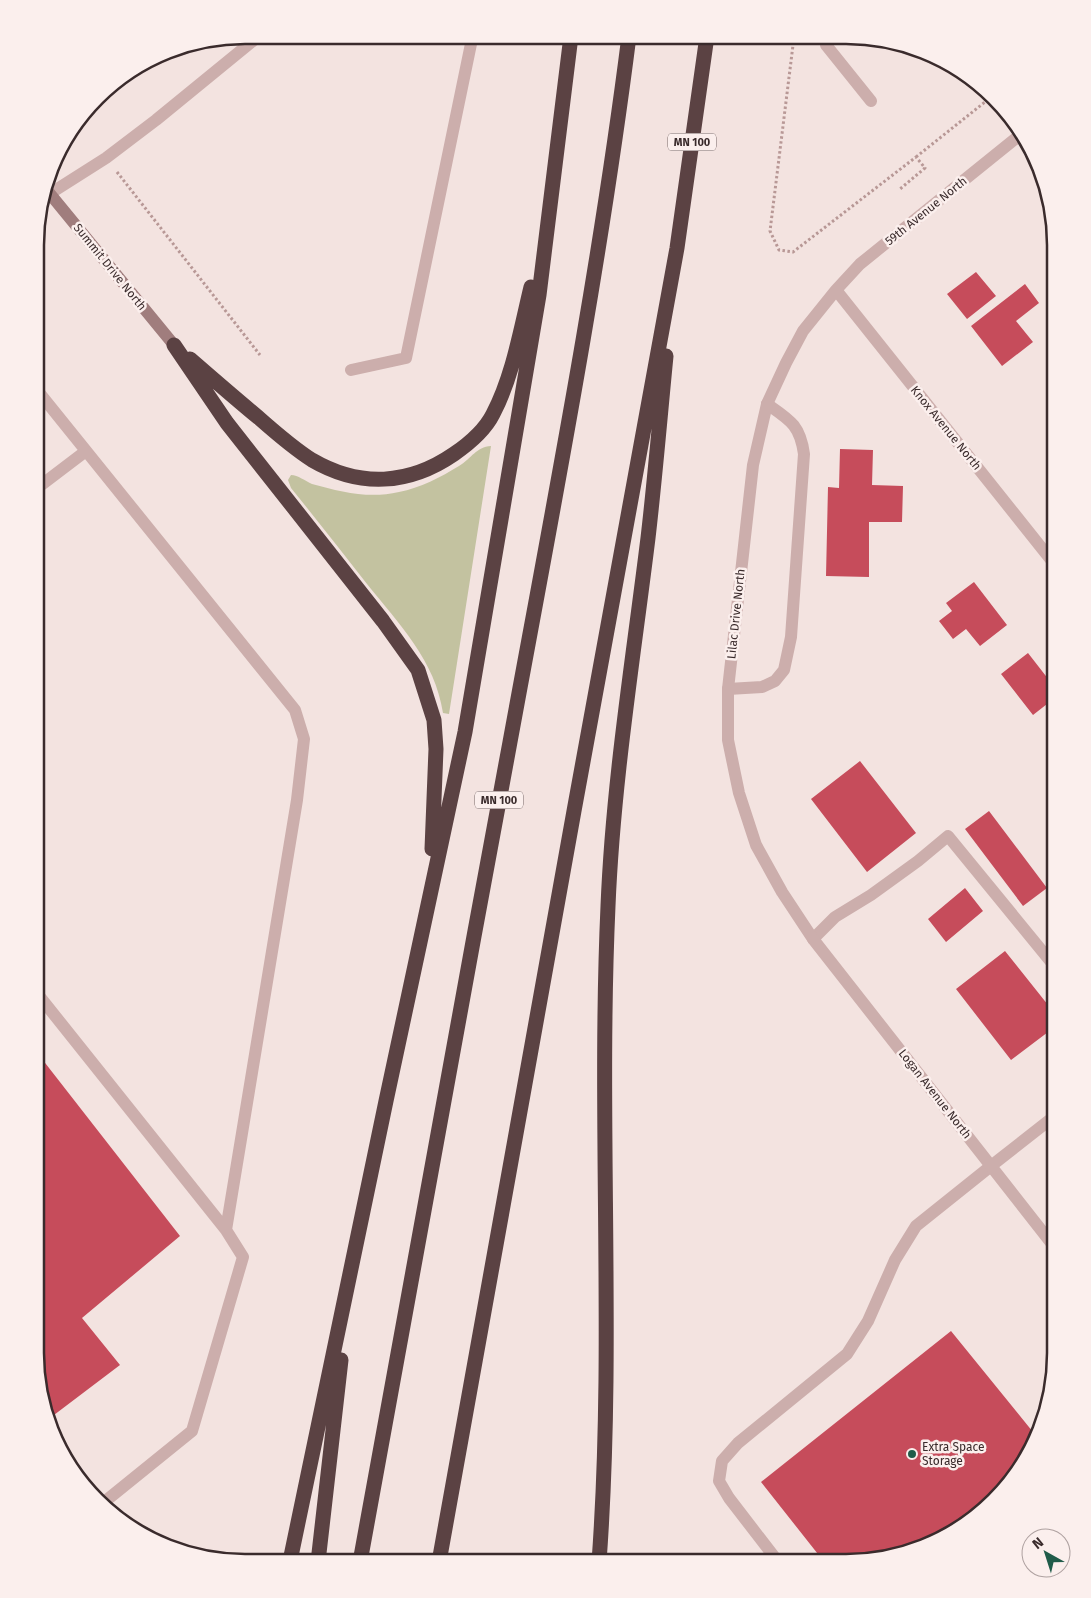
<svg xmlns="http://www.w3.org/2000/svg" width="1091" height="1598" font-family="'Fira Sans',sans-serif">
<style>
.grass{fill:#c3c2a0}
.building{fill:#c64c5b}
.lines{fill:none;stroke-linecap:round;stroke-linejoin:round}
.path{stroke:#b89896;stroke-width:3;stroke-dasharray:2.5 2.5;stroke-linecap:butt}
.lane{stroke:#ccaeac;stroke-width:12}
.street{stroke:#ccaeac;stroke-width:12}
.secondary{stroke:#a07d7d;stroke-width:12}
.highway{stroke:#5b4243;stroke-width:15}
.poi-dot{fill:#205c4a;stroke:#fbefed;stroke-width:2}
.labels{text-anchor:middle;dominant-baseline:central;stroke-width:5;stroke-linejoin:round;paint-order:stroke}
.shield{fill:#fbefed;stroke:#746666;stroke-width:1}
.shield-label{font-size:11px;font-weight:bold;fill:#3a2b2c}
.street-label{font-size:12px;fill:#3a2b2c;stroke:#fbefed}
.poi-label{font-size:12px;fill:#3a2b2c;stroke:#fbefed;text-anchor:start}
.rim{fill:none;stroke:#3a2b2c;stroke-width:2.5}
</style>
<rect width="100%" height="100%" fill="#f3e3e0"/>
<path class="grass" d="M491 446 449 714 443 713C435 660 399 624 367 584 342 552 317 520 291 488L288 480 291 475C298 475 305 481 312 484 341 492 369 499 399 492 420 488 441 477 459 466 472 458 476 447 491 446Z"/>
<path class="building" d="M976 272 996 296 967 319 947 294Z
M1025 284 1039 303 1016 321 1033 342 1002 366 971 326Z
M840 449 873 450 872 485 903 486 902 522H869V577L826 576 828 487 839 488Z
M974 582 1007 625 980 646 966 629 953 639 939 621 952 611 946 603Z
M1028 653 1056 689V697L1033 715 1001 674Z
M1056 736V747L1051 740Z
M860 761 916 833 867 872 811 799Z
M989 811 1047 888 1023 906 965 829Z
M965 888 983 911 946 942 928 919Z
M1005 951 1056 1015V1026L1011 1060 956 989Z
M35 1050 180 1236 82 1318 120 1365 50 1418 35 1354Z
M951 1331 1037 1437 1021 1470 984 1511 939 1542 847 1563H825L761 1482Z"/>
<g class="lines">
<path class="path" d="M794 37 770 231 779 250 793 252 916 157 925 168 900 189
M916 157 990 98
M117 172 260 355"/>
<path class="lane" d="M826 37V45L871 101
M43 198 106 158 156 120 260 35
M351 370 406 358 472 39
M37 390 295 710 304 739 297 800 226 1230 243 1257 192 1431 103 1503
M36 489 86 451
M728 689 762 687 775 681 784 670 791 637 804 454C800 425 790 420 767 404
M813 939 835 917 871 895 918 861 948 836 1056 968
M36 992 226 1230
M779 1563 729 1498 719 1481 722 1461 738 1443 847 1354 868 1321 895 1260 916 1226 991 1166"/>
<path class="street" d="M1020 135 860 264 836 290 803 331 786 363 767 404 753 465 728 689V740L739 793 756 845 782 892 813 939 1056 1249
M836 290 1056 566
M991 1166 1056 1115"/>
<path class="secondary" d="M46 189 174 345"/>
<path class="highway" d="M174 345 227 423 383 621 418 670 434 720 436 749 432 849
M190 359C213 379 236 399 259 418 276 433 293 448 312 460 360 488 409 485 454 454 470 443 485 430 493 414 513 376 521 328 531 287
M290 1561 386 1101 465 732 539 295 571 36
M318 1562 341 1360
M360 1562C410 1288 459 1015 510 742 553 508 599 273 629 36
M439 1562 574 811 677 248 707 36
M599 1562C615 1344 598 1125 608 906 613 783 633 660 648 538 655 478 660 417 666 356"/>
</g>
<circle class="poi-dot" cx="912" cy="1454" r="5"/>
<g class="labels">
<g class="shield">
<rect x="668" y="133.5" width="48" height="17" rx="4"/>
<rect x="475" y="791.5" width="48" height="17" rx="4"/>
</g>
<g class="shield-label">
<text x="692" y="142">MN 100</text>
<text x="499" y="800">MN 100</text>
</g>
<g class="street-label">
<text transform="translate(926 211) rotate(-39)">59th Avenue North</text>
<text transform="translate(110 267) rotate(51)">Summit Drive North</text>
<text transform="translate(946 428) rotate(51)">Knox Avenue North</text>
<text transform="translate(736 614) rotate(-84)">Lilac Drive North</text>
<text transform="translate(935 1094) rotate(52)">Logan Avenue North</text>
</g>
<g class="poi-label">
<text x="922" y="1447">Extra Space<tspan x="922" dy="14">Storage</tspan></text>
</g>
</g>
<path d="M0 0H1091V1598H0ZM245 44H846A201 201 0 0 1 1047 245V1353A201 201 0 0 1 846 1554H245A201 201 0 0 1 44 1353V245A201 201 0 0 1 245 44Z" fill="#fbefed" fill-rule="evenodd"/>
<path class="rim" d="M245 44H846A201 201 0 0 1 1047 245V1353A201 201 0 0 1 846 1554H245A201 201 0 0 1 44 1353V245A201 201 0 0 1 245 44Z"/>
<g transform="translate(1046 1553) rotate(321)"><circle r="24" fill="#fbefed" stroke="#aea1a0"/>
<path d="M0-4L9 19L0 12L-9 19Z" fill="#205c4a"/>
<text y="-8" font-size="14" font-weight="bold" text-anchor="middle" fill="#3a2b2c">N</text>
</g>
</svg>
